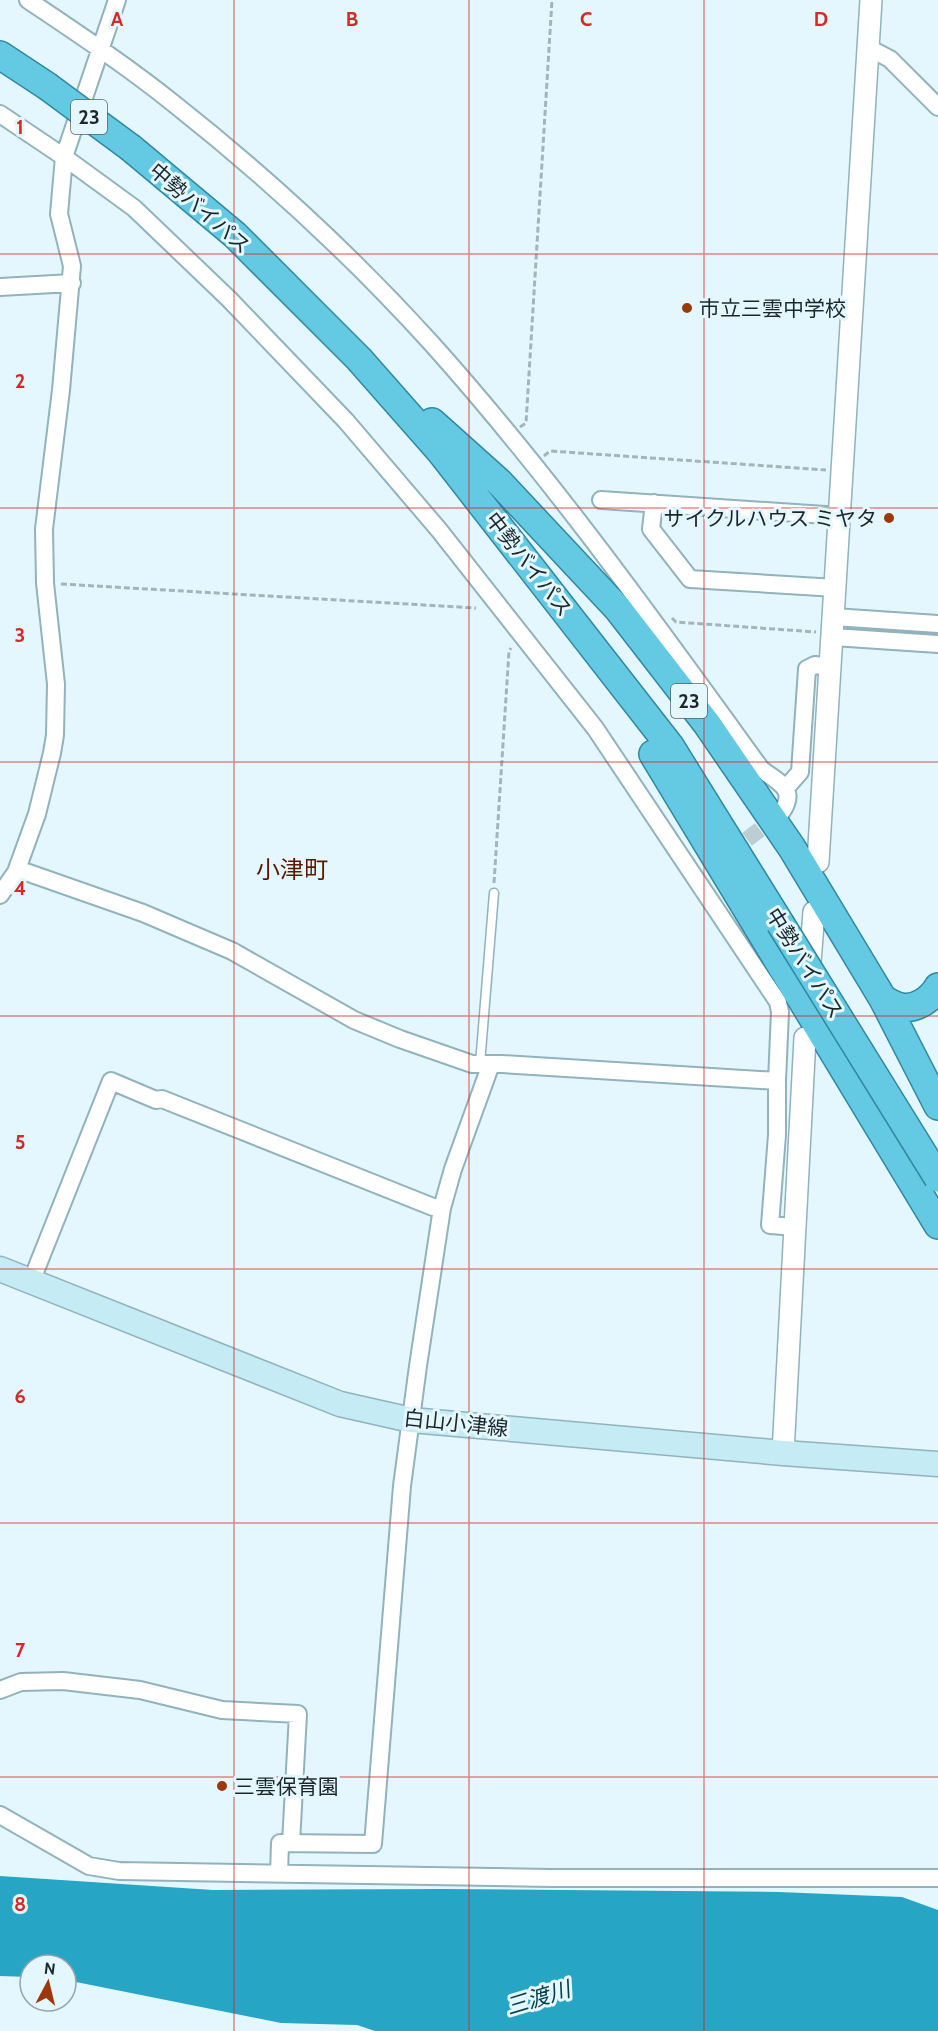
<svg xmlns="http://www.w3.org/2000/svg" width="938" height="2031" font-family="Cabin,'Noto Sans JP',sans-serif">
<style>
.water{fill:#26a5c5}
.lines{fill:none;stroke-linecap:round;stroke-linejoin:round}
.minor-tunnel{stroke:#bccdd4;stroke-width:16;stroke-dasharray:16 8;stroke-linecap:butt}
.service-casing{stroke:#92b2bc;stroke-width:11}
.minor-casing{stroke:#92b2bc;stroke-width:20}
.tertiary-casing{stroke:#92b2bc;stroke-width:24}
.secondary-casing{stroke:#92b2bc;stroke-width:27}
.trunk-casing{stroke:#31889f;stroke-width:30}
.path{stroke:#a3b4ba;stroke-width:3;stroke-dasharray:6 3;stroke-linecap:butt}
.service{stroke:#fff;stroke-width:8}
.minor{stroke:#fff;stroke-width:16}
.tertiary{stroke:#fff;stroke-width:21}
.secondary{stroke:#c5ebf5;stroke-width:24}
.trunk{stroke:#64cae4;stroke-width:27}
.trunk-bridge-casing{stroke:#31889f;stroke-width:30;stroke-linecap:butt}
.trunk-bridge{stroke:#64cae4;stroke-width:27}
.grid{fill:none;stroke:#d62828;stroke-width:1.5;stroke-opacity:0.55}
.poi-dot{fill:#9d380b;stroke:#e4f7fe;stroke-width:2}
.labels{text-anchor:middle;dominant-baseline:central;stroke-width:6;stroke-linejoin:round;paint-order:stroke}
.shield{fill:#e4f7fe;stroke:#57656a;stroke-width:1.5}
.shield-label{font-size:20px;font-weight:bold;fill:#1b272b}
.street-label{font-size:21px;fill:#1b272b;stroke:#e4f7fe}
.poi-label{font-size:21px;fill:#1b272b;stroke:#e4f7fe;text-anchor:start}
.water-label{font-size:22px;font-style:italic;fill:#0a404d;stroke:#e4f7fe}
.quarter-label{font-size:24px;fill:#5a1a00;stroke:#e4f7fe}
.grid-label{font-size:20px;text-anchor:middle;font-weight:bold;fill:#d62828;stroke:#e4f7fe;stroke-width:6;stroke-linejoin:round;paint-order:stroke}
</style>
<rect width="100%" height="100%" fill="#e4f7fe"/>
<path class="water" d="M0 1876 213 1890 443 1889 779 1892 902 1897 938 1910V2031H375L357 2025 281 2023 66 1980V1965H30V1977L0 1976Z"/>
<g class="lines">
<path class="minor-tunnel" d="M891 632 938 635
M728 854 779 815"/>
<g class="service-casing">
<path id="service" d="M480 1064 494 893"/>
</g>
<g class="minor-casing">
<path id="minor" d="M28 0C77 33 127 66 173 103 263 174 355 259 432 344 552 478 656 624 761 769 779 783 798 789 781 813
M867 47 890 59 938 107
M0 114 64 157 134 208 229 299 346 421 439 530 595 728 778 1002 780 1012 777 1081
M0 287 72 283
M601 500 840 516
M654 503 651 529 690 579 836 588
M834 617 938 624
M833 637 938 644
M786 788 800 772 807 669 815 665 831 667
M16 872H26L143 913 232 951 354 1020 400 1039 472 1064H502L777 1081V1135L770 1225 796 1227
M0 895 16 872 37 814 52 753 55 735 56 684 45 583 44 529 61 390 72 266 59 214 64 157 117 0
M31 1282 111 1081 156 1100 162 1099 433 1207 442 1208
M0 1690 21 1682 63 1681 140 1690 222 1710 298 1714 291 1843
M0 1815 89 1866 119 1871 551 1878H938
M279 1874 280 1843 373 1844 402 1486 418 1366 442 1208 453 1169 491 1064"/>
</g>
<g class="tertiary-casing">
<path id="tertiary" d="M818 862 871 0
M809 974 814 912
M783 1453 805 1038"/>
</g>
<g class="secondary-casing">
<path id="secondary" d="M0 1269 340 1404 411 1420 783 1453 938 1464"/>
</g>
<g class="trunk-casing">
<path id="trunk" d="M0 55 47 86
M131 148 235 235 359 359 440 451 670 746 780 923
M432 422 499 482 618 609 707 724 792 848 883 999 938 1106
M653 754 938 1225
M883 999C889 1002 895 1006 901 1007 916 1010 931 999 938 987"/>
</g>
<path class="path" d="M520 427 526 423 552 0
M544 456 550 451 826 470
M61 584 476 608
M672 618 676 622 816 632
M494 883 509 651 511 648"/>
<use href="#service" class="service"/>
<use href="#minor" class="minor"/>
<use href="#tertiary" class="tertiary"/>
<use href="#secondary" class="secondary"/>
<use href="#trunk" class="trunk"/>
<g class="trunk-bridge-casing">
<path id="trunk-bridge" d="M47 86 131 148
M780 923 938 1178"/>
</g>
<use href="#trunk-bridge" class="trunk-bridge"/>
</g>
<path class="grid" d="M234 0V2031M469 0V2031M704 0V2031M0 254H938M0 508H938M0 762H938M0 1016H938M0 1269H938M0 1523H938M0 1777H938"/>
<g class="poi-dot">
<circle cx="687" cy="308" r="6"/>
<circle cx="889" cy="518" r="6"/>
<circle cx="222" cy="1786" r="6"/>
</g>
<g class="labels">
<g class="shield">
<rect x="71" y="100" width="36" height="34" rx="4.5"/>
<rect x="671" y="684" width="36" height="34" rx="4.5"/>
</g>
<g class="shield-label">
<text x="89" y="117">23</text>
<text x="689" y="701">23</text>
</g>
<g class="street-label">
<text transform="translate(200 208) rotate(41)">中勢バイパス</text>
<text transform="translate(529 564) rotate(52)">中勢バイパス</text>
<text transform="translate(805 963) rotate(58)">中勢バイパス</text>
<text transform="translate(456 1423) rotate(6)">白山小津線</text>
</g>
<g class="poi-label">
<text x="699" y="308">市立三雲中学校</text>
<text x="877" y="518" text-anchor="end">サイクルハウス ミヤタ</text>
<text x="234" y="1786">三雲保育園</text>
</g>
<g class="water-label">
<text transform="translate(538 1998) rotate(-17)">三渡川</text>
</g>
<g class="quarter-label">
<text x="292" y="869">小津町</text>
</g>
</g>
<g class="grid-label">
<text x="117" y="26">A</text>
<text x="352" y="26">B</text>
<text x="586" y="26">C</text>
<text x="821" y="26">D</text>
<text x="20" y="134">1</text>
<text x="20" y="388">2</text>
<text x="20" y="642">3</text>
<text x="20" y="895">4</text>
<text x="20" y="1149">5</text>
<text x="20" y="1403">6</text>
<text x="20" y="1657">7</text>
<text x="20" y="1911">8</text>
</g>
<g transform="translate(48 1983) rotate(7)"><circle r="28" fill="#e4f7fe" stroke="#94a4aa" stroke-width="1.5"/>
<path d="M0-4.5L10 22L0 15L-10 22Z" fill="#9d380b"/>
<text y="-9" font-size="16" font-weight="bold" text-anchor="middle" fill="#1b272b">N</text>
</g>
</svg>
